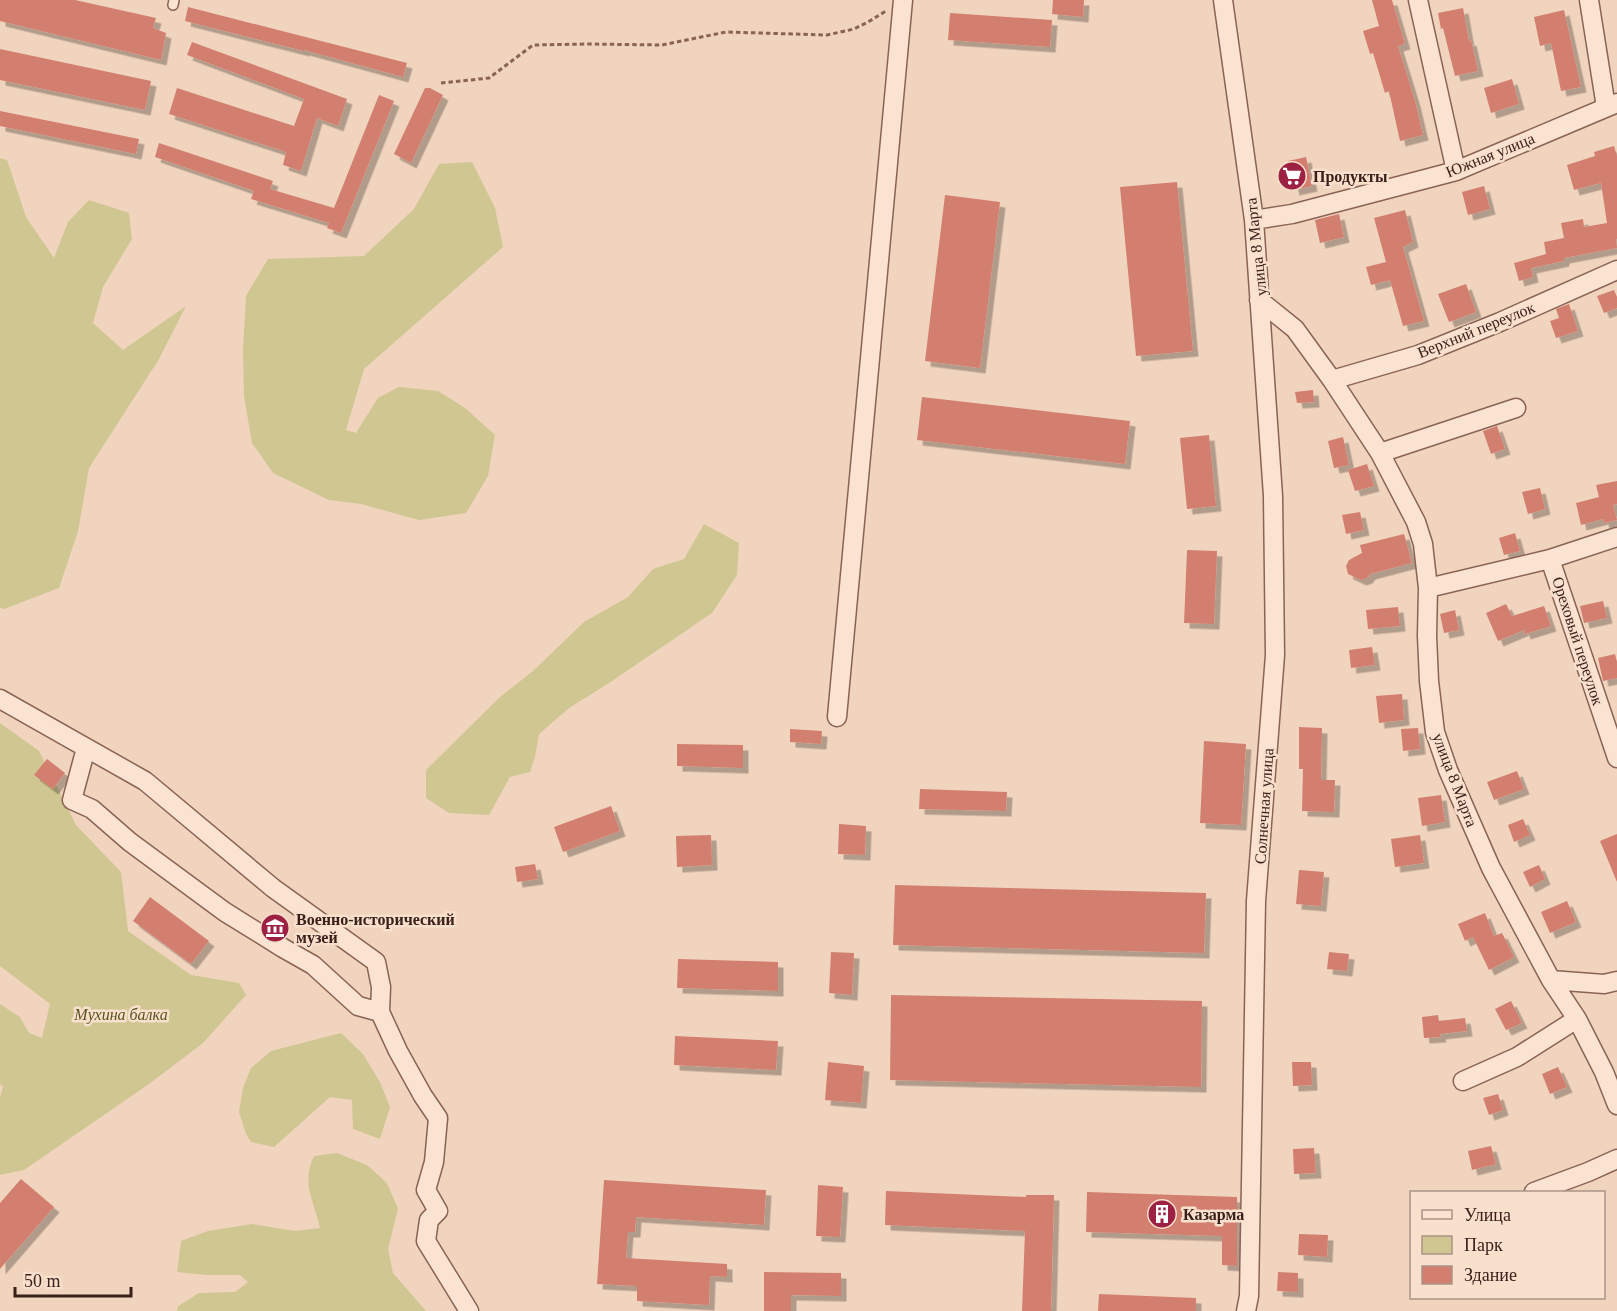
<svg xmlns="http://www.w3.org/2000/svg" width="1617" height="1311" font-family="'Times New Roman',serif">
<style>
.green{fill:#cfc691}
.building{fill:#d27f70;filter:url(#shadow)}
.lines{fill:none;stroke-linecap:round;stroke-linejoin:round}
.lane-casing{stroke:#8a6355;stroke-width:12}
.street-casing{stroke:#8a6355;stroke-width:21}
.path{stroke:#8a6355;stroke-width:3;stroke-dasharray:4.5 3;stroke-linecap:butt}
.lane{stroke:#fbe3d1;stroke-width:9}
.street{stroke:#fbe3d1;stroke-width:18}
.labels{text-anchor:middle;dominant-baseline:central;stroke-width:5;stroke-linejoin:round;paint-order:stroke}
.street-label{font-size:16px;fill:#38211b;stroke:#f8e0cd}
.poi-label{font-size:16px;font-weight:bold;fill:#38211b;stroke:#f8e0cd;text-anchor:start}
.park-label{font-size:16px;font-style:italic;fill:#565520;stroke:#f8e0cd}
</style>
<defs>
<filter id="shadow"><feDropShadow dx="5.5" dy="5.5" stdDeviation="0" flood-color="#0004"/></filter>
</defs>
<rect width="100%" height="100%" fill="#f1d4bd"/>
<path class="green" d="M0 158 7 160 26 217 54 258 68 222 89 200 129 213 132 239 103 287 93 323 123 350 186 306 159 359 89 468 78 531 59 588 4 609 0 608Z
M472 162 495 208 503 247 364 369 346 430 356 433 378 398 399 387 438 391 465 408 495 435 488 476 466 513 419 520 361 504 329 500 273 473 252 443 244 396 243 350 246 296 268 259 364 256 414 209 439 164Z
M704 524 739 543 737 575 712 613 609 683 569 708 539 734 535 757 530 772 510 777 489 815 449 813 426 798V770L500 697 533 671 584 622 628 597 653 569 684 559Z
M0 723 39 751 76 825 121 872 128 931 191 975 239 983 246 995 203 1043 149 1084 24 1170 0 1175V1097L3 1087 0 1084V1004L20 1017 29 1033 42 1038 50 1004 0 966Z
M341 1033 363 1054 380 1082 390 1107 380 1139 353 1129 352 1100 330 1097 274 1147 251 1142 246 1134 239 1112 243 1088 251 1068 271 1051Z
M337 1153 367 1165 387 1183 398 1209 388 1249 393 1273 426 1311H177L178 1306 199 1293 235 1292 248 1282 240 1275H206L177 1272 181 1241 208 1231 252 1224 295 1231 320 1228C314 1201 301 1184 314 1156Z"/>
<path class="building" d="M0 0H75L156 18 153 28 166 33 161 60 0 21Z
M1053 0H1084L1083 17 1052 14Z
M1372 0H1392L1405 44 1398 46 1415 101 1423 135 1400 141 1389 91 1385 93 1373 53 1370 54 1363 31 1379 26Z
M188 7 407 63 403 77 304 50V51L185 21Z
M1463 8 1469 41 1471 40 1478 71 1455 76 1443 28 1441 29 1438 13Z
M1564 10 1581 87 1561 91 1551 43 1540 46 1534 17Z
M950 13 1052 20 1050 47 948 40Z
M192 42 347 99 338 126 317 118 301 171 283 165 286 152 169 114 177 88 294 126 304 99 187 55Z
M0 49 151 81 145 110 0 80Z
M1512 79 1519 104 1491 113 1484 88Z
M425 88H430L443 95 411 163 394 154Z
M379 95 394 101 341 233 327 228 329 223 251 199 254 191 155 157 159 143 273 181 270 189 334 208Z
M0 111 139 139 136 154 0 126Z
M1614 146 1617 156V239H1616L1617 248 1564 258V261L1531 268 1533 277 1519 281 1514 263 1546 254 1544 242 1564 238 1561 223 1583 219 1584 227 1607 223 1601 183 1574 190 1567 165 1595 156 1594 152Z
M1306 157 1312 186 1294 190 1288 161Z
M1177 182 1193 351 1136 356 1120 187Z
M1484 186 1490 209 1468 215 1462 192Z
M945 195 1000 202 980 368 925 361Z
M1405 210 1413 242 1403 247 1424 321 1403 326 1390 280 1371 285 1366 267 1386 262 1374 218Z
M1339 214 1344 237 1320 243 1315 220Z
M1466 284 1476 312 1449 322 1438 294Z
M1614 290 1617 297V308L1604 313 1597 296Z
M1569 304 1578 331 1556 338 1550 321 1559 318 1556 309Z
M1313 390 1314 402 1297 403 1295 392Z
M922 397 1130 421 1125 464 917 440Z
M1497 426 1505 449 1491 454 1483 431Z
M1209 435 1216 506 1187 509 1180 438Z
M1343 437 1349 465 1334 468 1328 441Z
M1367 464 1374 486 1355 491 1348 470Z
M1617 481V504L1613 505 1617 520 1604 523 1603 519 1581 525 1576 503 1599 497 1596 485Z
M1540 488 1545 509 1528 514 1522 492Z
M1360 512 1364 530 1346 534 1342 515Z
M1515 533 1520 551 1504 555 1499 538Z
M1404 534 1412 563 1370 574 1367 578 1361 580 1348 574 1346 566 1349 560 1362 553 1360 545Z
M1187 550 1217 551 1214 624 1184 623Z
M1603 601 1607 618 1584 623 1580 606Z
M1506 604 1512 616 1544 606 1551 626 1525 634 1524 630 1498 641 1486 613Z
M1398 607 1400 626 1368 629 1366 610Z
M1455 610 1459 630 1444 633 1440 614Z
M1372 647 1375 665 1351 668 1349 650Z
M1615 654 1617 662V678L1603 681 1598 658Z
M1402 694 1404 720 1379 723 1376 696Z
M1299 727 1322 728 1321 780H1335L1334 812 1302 811 1303 769H1299Z
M1418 728 1420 749 1403 751 1401 729Z
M790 729 822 731 821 744 790 742Z
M1204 741 1246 744 1241 825 1200 823Z
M677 744 743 745V768L677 766Z
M47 759 65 773 53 789 34 775Z
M1517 771 1524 789 1494 800 1487 782Z
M920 789 1007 792 1006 811 919 809Z
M1441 795 1445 822 1422 826 1418 798Z
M611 806 620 831 563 852 554 827Z
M1523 819 1530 835 1514 842 1508 825Z
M839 824 866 826 865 855 838 854Z
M1617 834V882L1600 841Z
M711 835 712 865 677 867 676 836Z
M1420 835 1424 863 1395 867 1391 839Z
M535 864 538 879 517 882 515 867Z
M1539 865 1545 879 1530 887 1523 872Z
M1299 870 1324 872 1321 906 1296 904Z
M895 885 1206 893 1204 953 893 945Z
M150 897 209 941 191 964 133 921Z
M1567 901 1576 922 1550 933 1541 912Z
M1485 913 1494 936 1502 933 1514 957 1489 970 1473 937 1465 941 1458 924Z
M831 952 854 953 852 995 829 993Z
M1329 952 1349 954 1347 971 1327 969Z
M678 959 778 962V991L677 988Z
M891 995 1202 1001 1201 1087 890 1080Z
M1511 1001 1522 1023 1506 1030 1495 1009Z
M1438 1015 1439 1021 1465 1018 1467 1031 1440 1034 1441 1037 1424 1038 1422 1017Z
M675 1036 778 1041 776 1070 674 1065Z
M828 1062 864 1066 861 1103 825 1100Z
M1292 1062H1311L1312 1085 1293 1086Z
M1558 1067 1567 1087 1550 1094 1542 1074Z
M1498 1094 1503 1110 1489 1115 1483 1098Z
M1491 1146 1496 1164 1472 1170 1468 1151Z
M1314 1148 1316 1173 1294 1174 1293 1149Z
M21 1179 54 1207 0 1269V1203Z
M604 1180 766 1190 764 1225 636 1217 635 1232H628L626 1258 727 1264V1277L710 1276 709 1305 637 1301V1286L597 1284Z
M818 1185 843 1187 840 1237 816 1236Z
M886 1191 1026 1197V1195H1054L1051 1311H1022L1025 1231 885 1225Z
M1087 1192 1237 1197V1266L1222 1265V1236L1086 1232Z
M1299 1234 1328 1235 1327 1257 1298 1255Z
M764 1272 841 1273V1296L791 1295V1311H764Z
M1278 1272 1298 1273V1292L1277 1291Z
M1099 1294 1196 1298V1311H1098Z"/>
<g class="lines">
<g class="lane-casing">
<path id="lane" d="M173 5 174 0"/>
</g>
<g class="street-casing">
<path id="street" d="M1223 0 1254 220 1273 496 1275 655 1256 901 1249 1296 1246 1311
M1418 0 1456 171
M1589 0 1606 107
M1254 220 1292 214 1456 171 1617 103
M1259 300 1295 329 1332 380 1380 453 1416 522 1423 544 1428 588 1427 636 1429 681 1435 732 1448 770 1491 868 1551 980 1577 1019 1604 1072 1617 1105
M1332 380 1418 355 1500 322 1617 270
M1380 453 1516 408
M1550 559 1617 758
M1428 588 1550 559 1617 537
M0 699 145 781 273 888 376 962 381 987 380 1012 358 1006 313 965 283 948 225 912 130 842 92 809 72 800 86 748
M837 717 903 0
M1551 980 1604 984 1617 981
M380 1012 398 1051 423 1096 438 1118 434 1162 426 1190 438 1211 429 1220 426 1241 469 1311
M1463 1081 1517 1057 1577 1019
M1534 1192 1588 1172 1617 1159"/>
</g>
<path class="path" d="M441 83 489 78 533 45 589 44 662 45 726 32 827 35 854 29 868 22 886 11"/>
<use href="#lane" class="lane"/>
<use href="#street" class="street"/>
</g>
<defs>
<g id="supermarket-disc" transform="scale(1.5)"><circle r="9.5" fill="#9d2143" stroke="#f8e0cd"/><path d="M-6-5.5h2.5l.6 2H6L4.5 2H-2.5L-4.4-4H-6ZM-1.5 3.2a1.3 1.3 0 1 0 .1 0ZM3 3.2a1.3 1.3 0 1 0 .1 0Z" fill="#fff"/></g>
<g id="museum-disc" transform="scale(1.5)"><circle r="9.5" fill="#9d2143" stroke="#f8e0cd"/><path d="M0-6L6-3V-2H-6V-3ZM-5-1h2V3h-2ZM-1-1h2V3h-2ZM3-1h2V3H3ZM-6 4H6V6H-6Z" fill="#fff"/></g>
<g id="building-disc" transform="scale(1.5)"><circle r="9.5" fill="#9d2143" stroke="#f8e0cd"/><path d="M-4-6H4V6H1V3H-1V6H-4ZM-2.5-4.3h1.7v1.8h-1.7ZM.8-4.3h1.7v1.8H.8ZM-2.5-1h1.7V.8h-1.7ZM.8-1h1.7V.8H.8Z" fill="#fff"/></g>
</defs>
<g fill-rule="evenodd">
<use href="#supermarket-disc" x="1292" y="176"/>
<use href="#museum-disc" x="275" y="928"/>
<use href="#building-disc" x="1162" y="1214"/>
</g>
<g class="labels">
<g class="street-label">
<text transform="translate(1490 155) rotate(-22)">Южная улица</text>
<text transform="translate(1256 247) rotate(-96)">улица 8 Марта</text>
<text transform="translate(1476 330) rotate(-22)">Верхний переулок</text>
<text transform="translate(1578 641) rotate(72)">Ореховый переулок</text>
<text transform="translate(1455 780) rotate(69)">улица 8 Марта</text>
<text transform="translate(1264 806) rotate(-86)">Солнечная улица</text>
</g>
<g class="poi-label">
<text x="1313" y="176">Продукты</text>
<text x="296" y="919">Военно-исторический<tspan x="296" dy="18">музей</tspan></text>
<text x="1183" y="1214">Казарма</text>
</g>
<g class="park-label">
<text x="121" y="1014">Мухина балка</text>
</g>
</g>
<rect x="1410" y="1191" width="195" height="108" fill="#f8e0cd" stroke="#ab9486" stroke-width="1.5"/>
<rect x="1422" y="1210" width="30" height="9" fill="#fbe3d1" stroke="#ab9486" stroke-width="1.5"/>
<text x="1464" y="1221" font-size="18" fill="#38211b">Улица</text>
<rect x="1422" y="1236" width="30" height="18" fill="#cfc691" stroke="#ab9486" stroke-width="1.5"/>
<text x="1464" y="1251" font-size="18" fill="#38211b">Парк</text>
<rect x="1422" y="1266" width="30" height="18" fill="#d27f70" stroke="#ab9486" stroke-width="1.5"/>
<text x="1464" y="1281" font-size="18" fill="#38211b">Здание</text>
<path d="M15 1287v9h116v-9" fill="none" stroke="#38211b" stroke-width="3"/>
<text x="24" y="1287" font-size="18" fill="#38211b" stroke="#f8e0cd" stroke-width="4.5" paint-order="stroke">50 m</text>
</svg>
